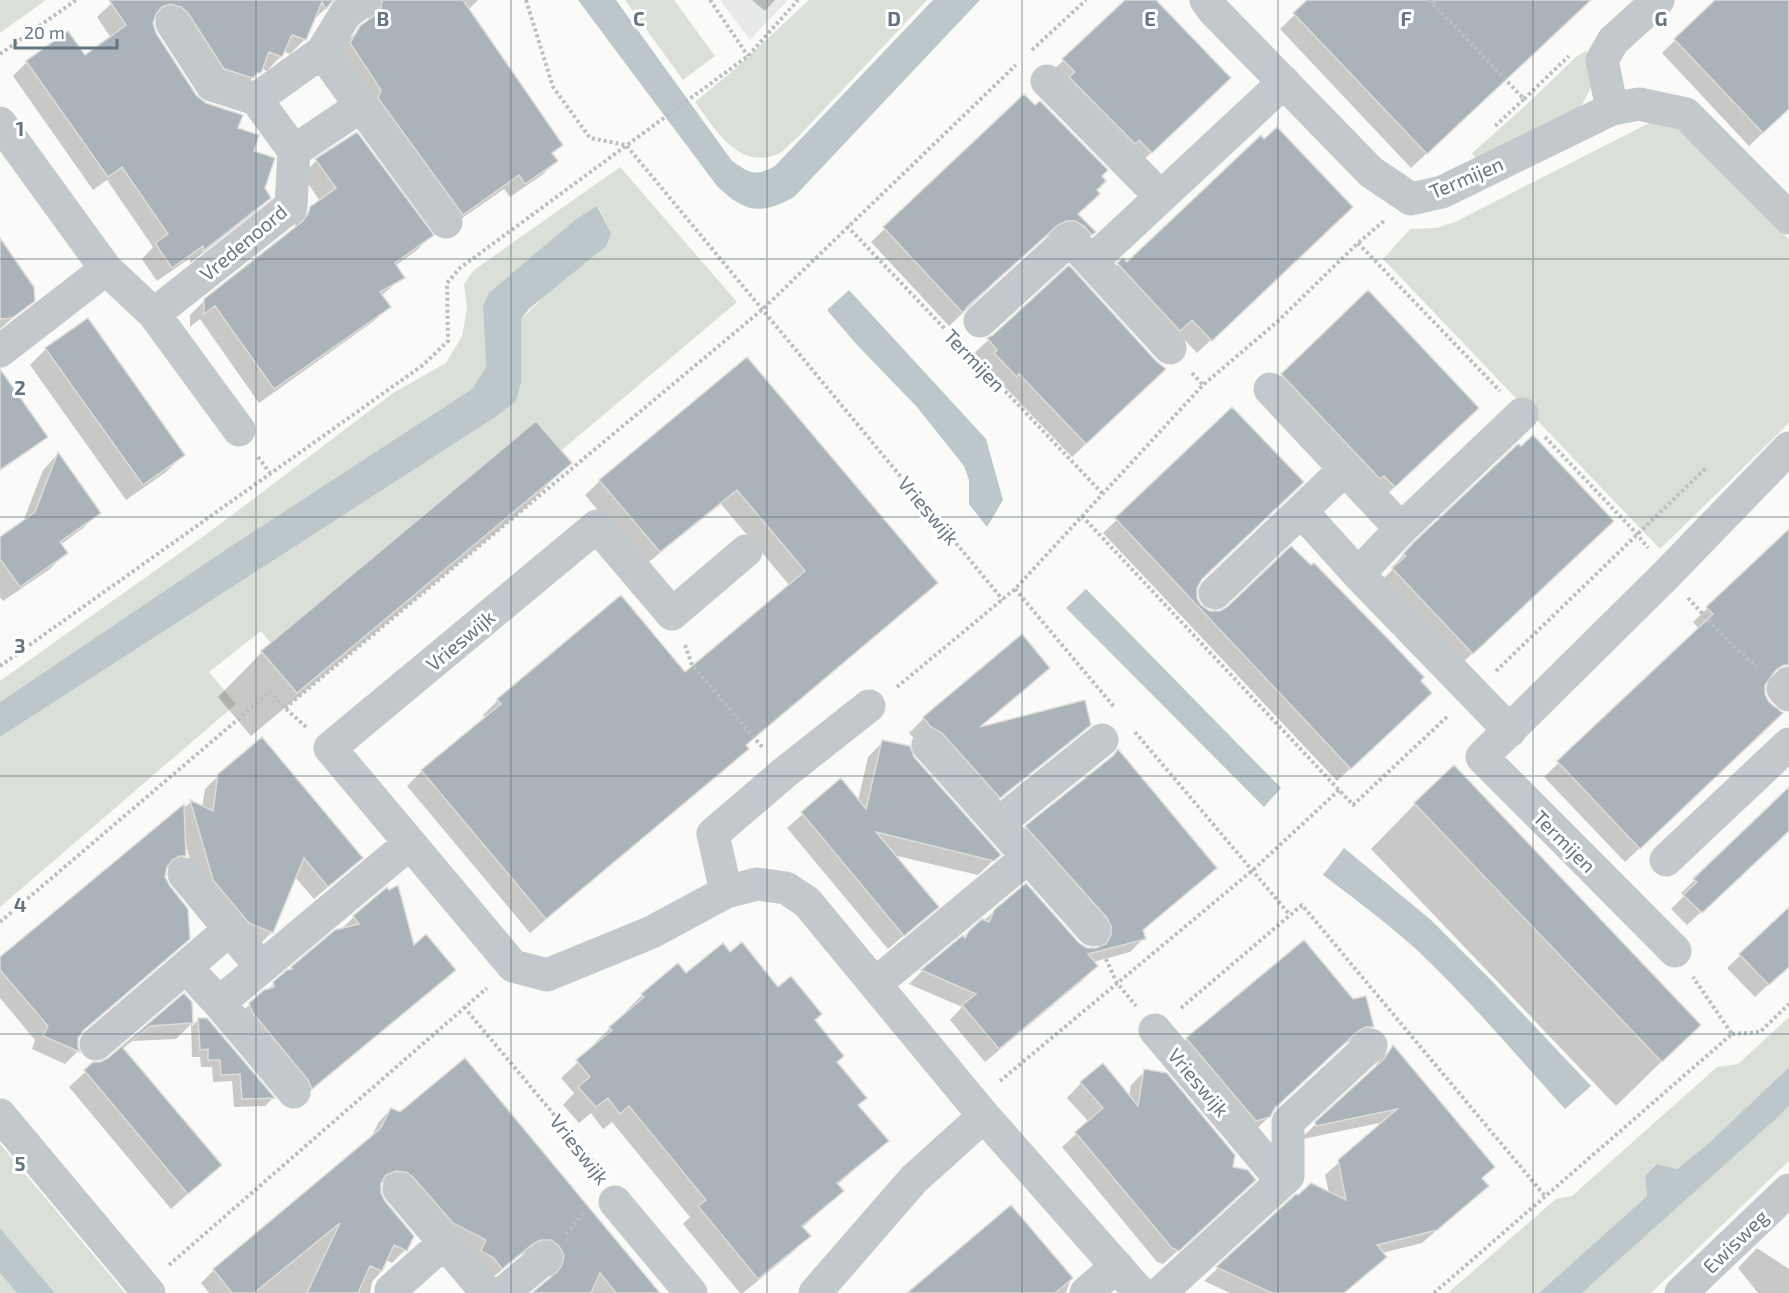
<svg xmlns="http://www.w3.org/2000/svg" width="1789" height="1293" font-family="'Exo 2',sans-serif">
<style>
.built{fill:#e8e9e9}
.green{fill:#dadfd7}
.water{fill:#bbc7cb}
.shadow{fill:#0003}
.building{fill:#aab3b9;stroke:#dcdcda;stroke-width:1.5}
.lines{fill:none;stroke-linecap:round;stroke-linejoin:round}
.path{stroke:#bbbfc2;stroke-width:4;stroke-dasharray:3 3;stroke-linecap:butt}
.minor{stroke:#c3c8cc;stroke-width:33}
.grid{fill:none;stroke:#657683;stroke-width:1.5;stroke-opacity:0.55}
.labels{text-anchor:middle;dominant-baseline:central;stroke-width:6;stroke-linejoin:round;paint-order:stroke}
.street-label{font-size:20px;fill:#657683;stroke:#fff}
.grid-label{font-size:20px;text-anchor:middle;font-weight:bold;fill:#657683;stroke:#fff;stroke-width:6;stroke-linejoin:round;paint-order:stroke}
</style>
<rect width="100%" height="100%" fill="#fafaf8"/>
<path class="built" d="M720 0H788L750 40Z"/>
<path class="green" d="M0 0H46L0 33Z
M625 0H674L715 56 683 80Z
M809 0H927L796 139C790 143 784 151 778 154 738 171 715 128 695 102L735 69Z
M1586 51 1593 65 1594 81 1581 107 1479 162 1472 153 1525 106 1577 56Z
M1671 112 1789 239V423L1660 549 1383 259 1410 229 1436 228 1455 222Z
M620 167 737 302 297 674 261 631 209 672 236 704 0 907V737L494 418 521 382V319L611 233 598 206 483 306 486 367 472 389 228 548 0 702V681L215 528 393 393 446 363 462 336 467 309 464 284 474 270Z
M1789 1017V1067L1709 1143 1677 1169 1655 1164 1645 1176 1647 1196 1539 1293H1448L1556 1199 1572 1196 1717 1067 1738 1064Z
M1789 1106V1161L1651 1293H1582Z
M0 1144 125 1293H55L0 1228Z
M0 1273 17 1293H0Z"/>
<path class="water" d="M578 0H616L732 161C750 173 754 177 775 166L933 0H980L794 197C760 216 744 212 717 186Z
M597 206 611 233 606 246 529 309 521 319V382L516 401 494 418 0 737V702L228 548 472 389 486 367 483 306 489 293 575 220Z
M849 290 986 439 1003 500 987 527 969 504V480L964 466 917 407 858 346 827 310Z
M1086 589 1281 788 1264 807 1066 608Z
M1344 848 1431 920 1490 979 1591 1086 1565 1109C1516 1055 1469 999 1417 950 1387 923 1355 899 1323 875Z
M1789 1067V1106L1781 1114 1582 1293H1539L1647 1196 1645 1176 1656 1164 1677 1169 1709 1143Z
M0 1228 55 1293H17L0 1273Z"/>
<path class="shadow" d="M115 0H335L312 21 305 39 290 54 283 51 281 56 267 71 261 68 245 86 237 92 167 21 156 18 153 19 155 33 195 96 236 129 252 152 263 188 269 197 255 212 190 263V258L157 281 142 259 153 247 107 180 93 190 13 76 27 62 85 57 111 38 97 17Z
M361 0H478L468 10 561 145 552 154 556 161 542 175 510 197 504 189 448 228 336 58 346 42 368 22 369 14Z
M752 0H775L765 11Z
M1127 0H1154L1215 92 1138 165 1050 73Z
M1310 0H1589L1411 168 1280 29Z
M1717 0H1789V108L1749 146 1662 53Z
M1024 96 1100 176 1076 214 1094 232 1081 245 1052 234 1042 238 949 326 871 242Z
M356 134 432 235 417 250 395 266 403 277 381 296 389 307 374 321 259 403 200 319 190 327V315L205 300 294 229 296 223 320 201 302 175 316 161Z
M1338 221 1197 353 1177 332 1105 277 1123 260 1127 264Z
M0 241 33 300 0 329Z
M993 336 1151 382 1072 457 1005 387 1002 389 982 367 985 364 974 353Z
M46 349 183 455 166 472 126 500 30 365Z
M747 359 936 583 921 598 745 746 747 749 732 763 530 933 407 786 422 771 486 718 483 715 498 700 620 597 684 674 790 586 721 504 645 565 585 495 600 481Z
M1282 375 1464 421 1381 500 1269 388Z
M1232 409 1200 580 1195 588V598L1200 607 1210 613H1220L1419 681 1417 706 1337 781 1103 533Z
M58 454 99 513 83 528 60 545 66 553 50 569 3 601 0 597V538L23 522 43 470Z
M569 463 525 508 251 736 218 697 262 652Z
M1789 531V653L1762 679 1767 727 1625 862 1544 777 1699 629 1693 622Z
M1598 535 1459 666 1380 582 1393 569 1391 568 1415 543Z
M1022 636 1048 668 978 729 1089 725 1074 739 985 811 909 733 924 718Z
M883 742 999 855 978 875 893 855 937 907 888 949 787 828 841 780 858 801 868 757Z
M219 775 361 858 314 899 295 877 272 932 258 946 200 894 185 842V855L172 868H166L77 1038 78 1051 65 1064 32 1049 35 1040 0 998V959L191 802 202 808 205 789Z
M1789 789V830L1687 925 1671 909 1684 896 1681 893Z
M1415 804 1699 1025 1616 1106 1371 849Z
M1026 827 1215 868 1142 931 1144 938 1130 952 1093 962 1096 966 1083 980 985 1062 950 1020 962 1007 909 984 922 971 995 911 1078 944 1086 949 1098 950V941L1013 841Z
M1789 909V965L1755 997 1727 968Z
M354 917 413 947 440 983 298 1101 236 1018 250 1004 340 930Z
M730 954 778 989 814 1021 857 1105 887 1141 837 1185 842 1191 802 1228 809 1236 793 1252 743 1293H740L683 1224 690 1217 612 1122 603 1129 591 1113 579 1123 563 1105 574 1093 561 1078 595 1046 594 1044 610 1028 628 1013 626 1011 642 995Z
M184 995 191 1002 192 1026 199 1019 273 1098 265 1106 234 1107 232 1081 213 1082 212 1067H201L200 1057H192L191 1024 176 1039 132 1041 122 1050 220 1165 171 1209 69 1087 94 1064H100L109 1059Z
M1372 1026 1358 1041H1351L1342 1045 1273 1110 1269 1117 1254 1131 1173 1054 1187 1039Z
M1393 1047 1487 1186 1422 1243 1382 1253 1385 1257 1344 1293H1230L1204 1281 1296 1196 1329 1193 1325 1175 1384 1122 1303 1139 1302 1137 1372 1072 1379 1060Z
M1145 1071 1232 1169 1240 1194 1163 1264 1157 1262 1062 1147 1089 1122 1067 1098 1081 1083 1129 1097 1131 1085Z
M391 1109 658 1293H535L550 1278 551 1268 527 1252 518 1256 489 1281 391 1184 380 1183 379 1193 383 1202 412 1236 405 1250 392 1263 386 1260 380 1273 372 1282 370 1293H209L201 1283 214 1270 370 1140 378 1123Z
M1757 1248 1789 1269V1293H1758L1738 1268Z
M1071 1278 1066 1293H909Z"/>
<path class="building" d="M109 0H333L326 9 322 2 306 40 292 35 282 57 269 52 261 73H257L253 78 224 69 188 13 181 7 170 4 162 7 156 14 153 23 156 33 196 95 206 103 243 115 238 128 259 135 254 151 275 158 265 188 271 198 203 251V246L172 268 155 243 168 234 137 189 122 167 108 177 26 61 68 31 85 55 126 25Z
M382 0H463L563 145 552 153 558 161 525 184 519 175 463 215 378 98 381 90 350 43 360 26 375 15 381 8Z
M1125 0H1156L1231 78 1152 153 1139 140 1135 144 1069 77 1075 72 1062 59Z
M1307 0H1591L1427 154 1293 13Z
M1715 0H1789V109L1763 133 1674 39Z
M1024 94 1035 105 1040 101 1108 170 1102 176 1106 181 1097 190 1100 194 1078 214 1096 232 1092 235 1084 226 1075 221H1067L1058 225 967 307 963 313 883 227Z
M1277 127 1353 207 1212 341 1192 320 1180 331 1117 263 1123 258 1127 262 1261 135 1264 139Z
M357 132 434 235 395 263 405 278 380 292 391 307 274 389 215 306 204 314V299L303 221 308 214 310 207 336 188 315 159Z
M0 238 34 287 35 301 12 318 0 319Z
M1069 265 1156 361 1166 369 1086 444 1019 374 1017 377 994 353 997 350 987 338 993 335Z
M1368 290 1479 408 1395 487 1384 476 1380 479 1281 374Z
M88 318 185 455 143 485 45 348Z
M747 357 938 583 746 745 749 749 546 919 421 770 501 704 497 699 621 595 685 672 805 571 737 490 660 552 599 480Z
M0 369 48 437 0 470Z
M1232 407 1304 482 1202 579 1197 588V598L1201 605 1210 611H1220L1227 607 1291 546 1311 565 1314 563 1391 642 1424 677 1421 681 1432 693 1351 769 1115 518Z
M536 421 572 463 297 693 261 651Z
M1533 435 1614 521 1473 654 1392 568 1406 556 1403 554 1414 542 1518 444 1521 446Z
M58 452 101 513 60 542 68 553 20 587 0 559V537L35 512Z
M1789 529V665H1784L1776 670 1765 685V694L1769 702 1783 713 1640 849 1557 761 1713 614 1706 607Z
M1022 634 1050 668 980 727 1085 700 1091 725 1000 798 942 733 931 727 923 717Z
M262 737 363 858 328 887 304 858 273 933 249 923 213 880 190 800 213 811 218 774Z
M882 740 910 746 914 757 1001 855 994 861 876 832 939 907 904 936 801 812 841 778 866 809Z
M1118 749 1217 868 1143 930 1146 939 1088 954 1098 966 999 1049 962 1005 976 994 921 970 963 935 965 938 969 931 982 919 989 922 994 910 1026 883 1079 943 1087 948H1096L1106 944 1111 935V926L1107 918 1025 826 1114 755Z
M1454 765 1701 1025 1662 1062 1414 803Z
M1789 787V831L1702 913 1683 895 1697 882 1693 879Z
M184 804 186 856H180L172 860 167 867 165 877 170 886 188 909 190 939 84 1030 78 1038V1047L80 1052 43 1036 48 1026 0 970V957Z
M398 885 414 945 426 934 456 970 312 1089 308 1080 252 1012 249 1003 264 990 274 987 273 982 287 970 292 969 291 967 335 930 359 924 353 916 387 887 389 890Z
M1789 907V967L1769 985 1739 954Z
M1304 940 1353 999 1366 996 1374 1027H1366L1358 1031 1275 1108 1270 1117 1256 1121 1186 1038Z
M742 942 778 987 791 976 822 1014 815 1020 844 1056 837 1062 867 1098 858 1105 889 1141 837 1183 844 1191 802 1226 811 1236 758 1279 698 1206 706 1200 629 1106 620 1114 608 1098 596 1107 578 1087 590 1077 576 1060 612 1030 609 1027 644 997 641 994 678 963 686 973 723 943 730 952Z
M184 993 192 1002 193 1023 150 1026 123 1048 222 1165 188 1194 84 1070 93 1062H100L108 1058Z
M198 1018H207L275 1098 242 1099 240 1074 221 1075 220 1060H208V1049L200 1050Z
M1393 1045 1495 1167 1482 1178 1489 1186 1437 1230 1377 1245 1387 1257 1344 1293H1272L1216 1267 1296 1194 1298 1195 1311 1183 1346 1200 1338 1160 1397 1109 1316 1126 1315 1122 1384 1059Z
M465 1058 660 1293H616L600 1273 591 1293H532L557 1272 562 1265 564 1255 559 1246 551 1240H541L533 1244 502 1269 494 1258 481 1251 486 1240 453 1223 413 1177 406 1172 396 1171 386 1175 381 1183V1193L385 1201 414 1236 407 1251 394 1245 382 1271 370 1266 358 1293H307L340 1223 254 1293H232L213 1269 380 1129 391 1108 400 1112Z
M1103 1063 1138 1106 1144 1069 1167 1073 1235 1155 1233 1167 1248 1170 1256 1180 1179 1251 1172 1248 1075 1132 1103 1108 1080 1082Z
M1011 1205 1073 1278 1055 1293H907Z"/>
<g class="lines">
<path class="path" d="M526 0 553 87 590 138 626 145 1003 600
M710 0 748 56
M1429 0 1433 4 1438 0
M1433 4 1524 99 1493 128
M1032 50 1086 0
M0 54 76 0
M1524 99 1569 56
M847 226 946 330
M1358 243 1500 391
M968 352 1102 493
M1192 373 1203 385
M1545 437 1637 534 1648 548
M258 457 270 473
M1082 516 1353 805 1449 715
M1015 589 1115 708
M1688 598 1730 643 1757 667
M685 645 692 665 763 748
M0 666 423 365 448 341 447 283 460 268 748 56 798 0
M1496 671 1707 467
M897 687 1015 589 1203 385 1277 322 1358 243 1385 220
M285 708 763 309 1016 65
M1135 732 1290 915
M0 922 270 692 285 708 306 727
M1106 959 1117 983 1136 1006
M464 1007 602 1172
M1181 1008 1302 905 1545 1196
M1732 1034 1760 1032 1789 1004
M1000 1081 1253 870 1339 790
M566 1234 584 1212
M169 1265 487 988
M1434 1293 1732 1034 1693 977"/>
<path class="minor" d="M1206 0 1214 11 1371 172 1411 199 1442 192 1612 109 1639 104 1686 114 1789 218
M1047 81 1161 197
M256 99 322 52
M361 106 322 52 346 13 364 0
M1612 109 1602 60 1613 41 1658 0
M0 123 106 269 154 314 239 430
M294 151 361 106 446 222
M1091 262 1284 82
M154 314 291 206 294 151 256 99 212 85 172 23
M980 321 1070 239 1170 348
M0 351 106 269
M1270 389 1401 529
M1302 512 1358 574 1510 731
M746 551 672 614 597 526 330 748 513 966 547 975 652 932 726 892 757 884 786 888 807 902 984 1116 1140 1293
M1358 574 1401 529 1522 414
M1215 593 1345 469
M1789 683 1783 689 1789 695
M928 745 1093 930
M999 823 1102 740
M1666 860 1789 744
M184 874 261 967
M726 892 713 834 784 773 869 706
M1675 951 1482 757 1666 575 1789 448
M186 967 219 1003 294 1092
M875 984 1028 857
M219 1003 409 844
M1155 1030 1282 1181
M96 1044 229 930
M0 1115 149 1293
M399 1189 487 1293
M615 1202 691 1293
M393 1293 391 1290 445 1242
M503 1293 545 1258
M815 1293 914 1179 984 1116
M1086 1293 1117 1266
M1160 1293 1288 1176V1122L1371 1045
M1681 1293 1789 1190"/>
</g>
<path class="grid" d="M256 0V1293M511 0V1293M767 0V1293M1022 0V1293M1278 0V1293M1533 0V1293M0 259H1789M0 517H1789M0 776H1789M0 1034H1789"/>
<g class="labels">
<g class="street-label">
<text transform="translate(1466 177) rotate(-23)">Termijen</text>
<text transform="translate(243 242) rotate(-40)">Vredenoord</text>
<text transform="translate(975 360) rotate(46)">Termijen</text>
<text transform="translate(929 510) rotate(50)">Vrieswijk</text>
<text transform="translate(460 640) rotate(-40)">Vrieswijk</text>
<text transform="translate(1565 841) rotate(45)">Termijen</text>
<text transform="translate(1199 1082) rotate(50)">Vrieswijk</text>
<text transform="translate(580 1149) rotate(52)">Vrieswijk</text>
<text transform="translate(1735 1241) rotate(-44)">Ewisweg</text>
</g>
</g>
<g class="grid-label">
<text x="383" y="26">B</text>
<text x="639" y="26">C</text>
<text x="894" y="26">D</text>
<text x="1150" y="26">E</text>
<text x="1406" y="26">F</text>
<text x="1661" y="26">G</text>
<text x="20" y="136">1</text>
<text x="20" y="395">2</text>
<text x="20" y="653">3</text>
<text x="20" y="912">4</text>
<text x="20" y="1171">5</text>
</g>
<path d="M15 39v9h102v-9" fill="none" stroke="#657683" stroke-width="3"/>
<text x="24" y="39" font-size="18" fill="#657683" stroke="#ffffff" stroke-width="4.5" paint-order="stroke">20 m</text>
</svg>
